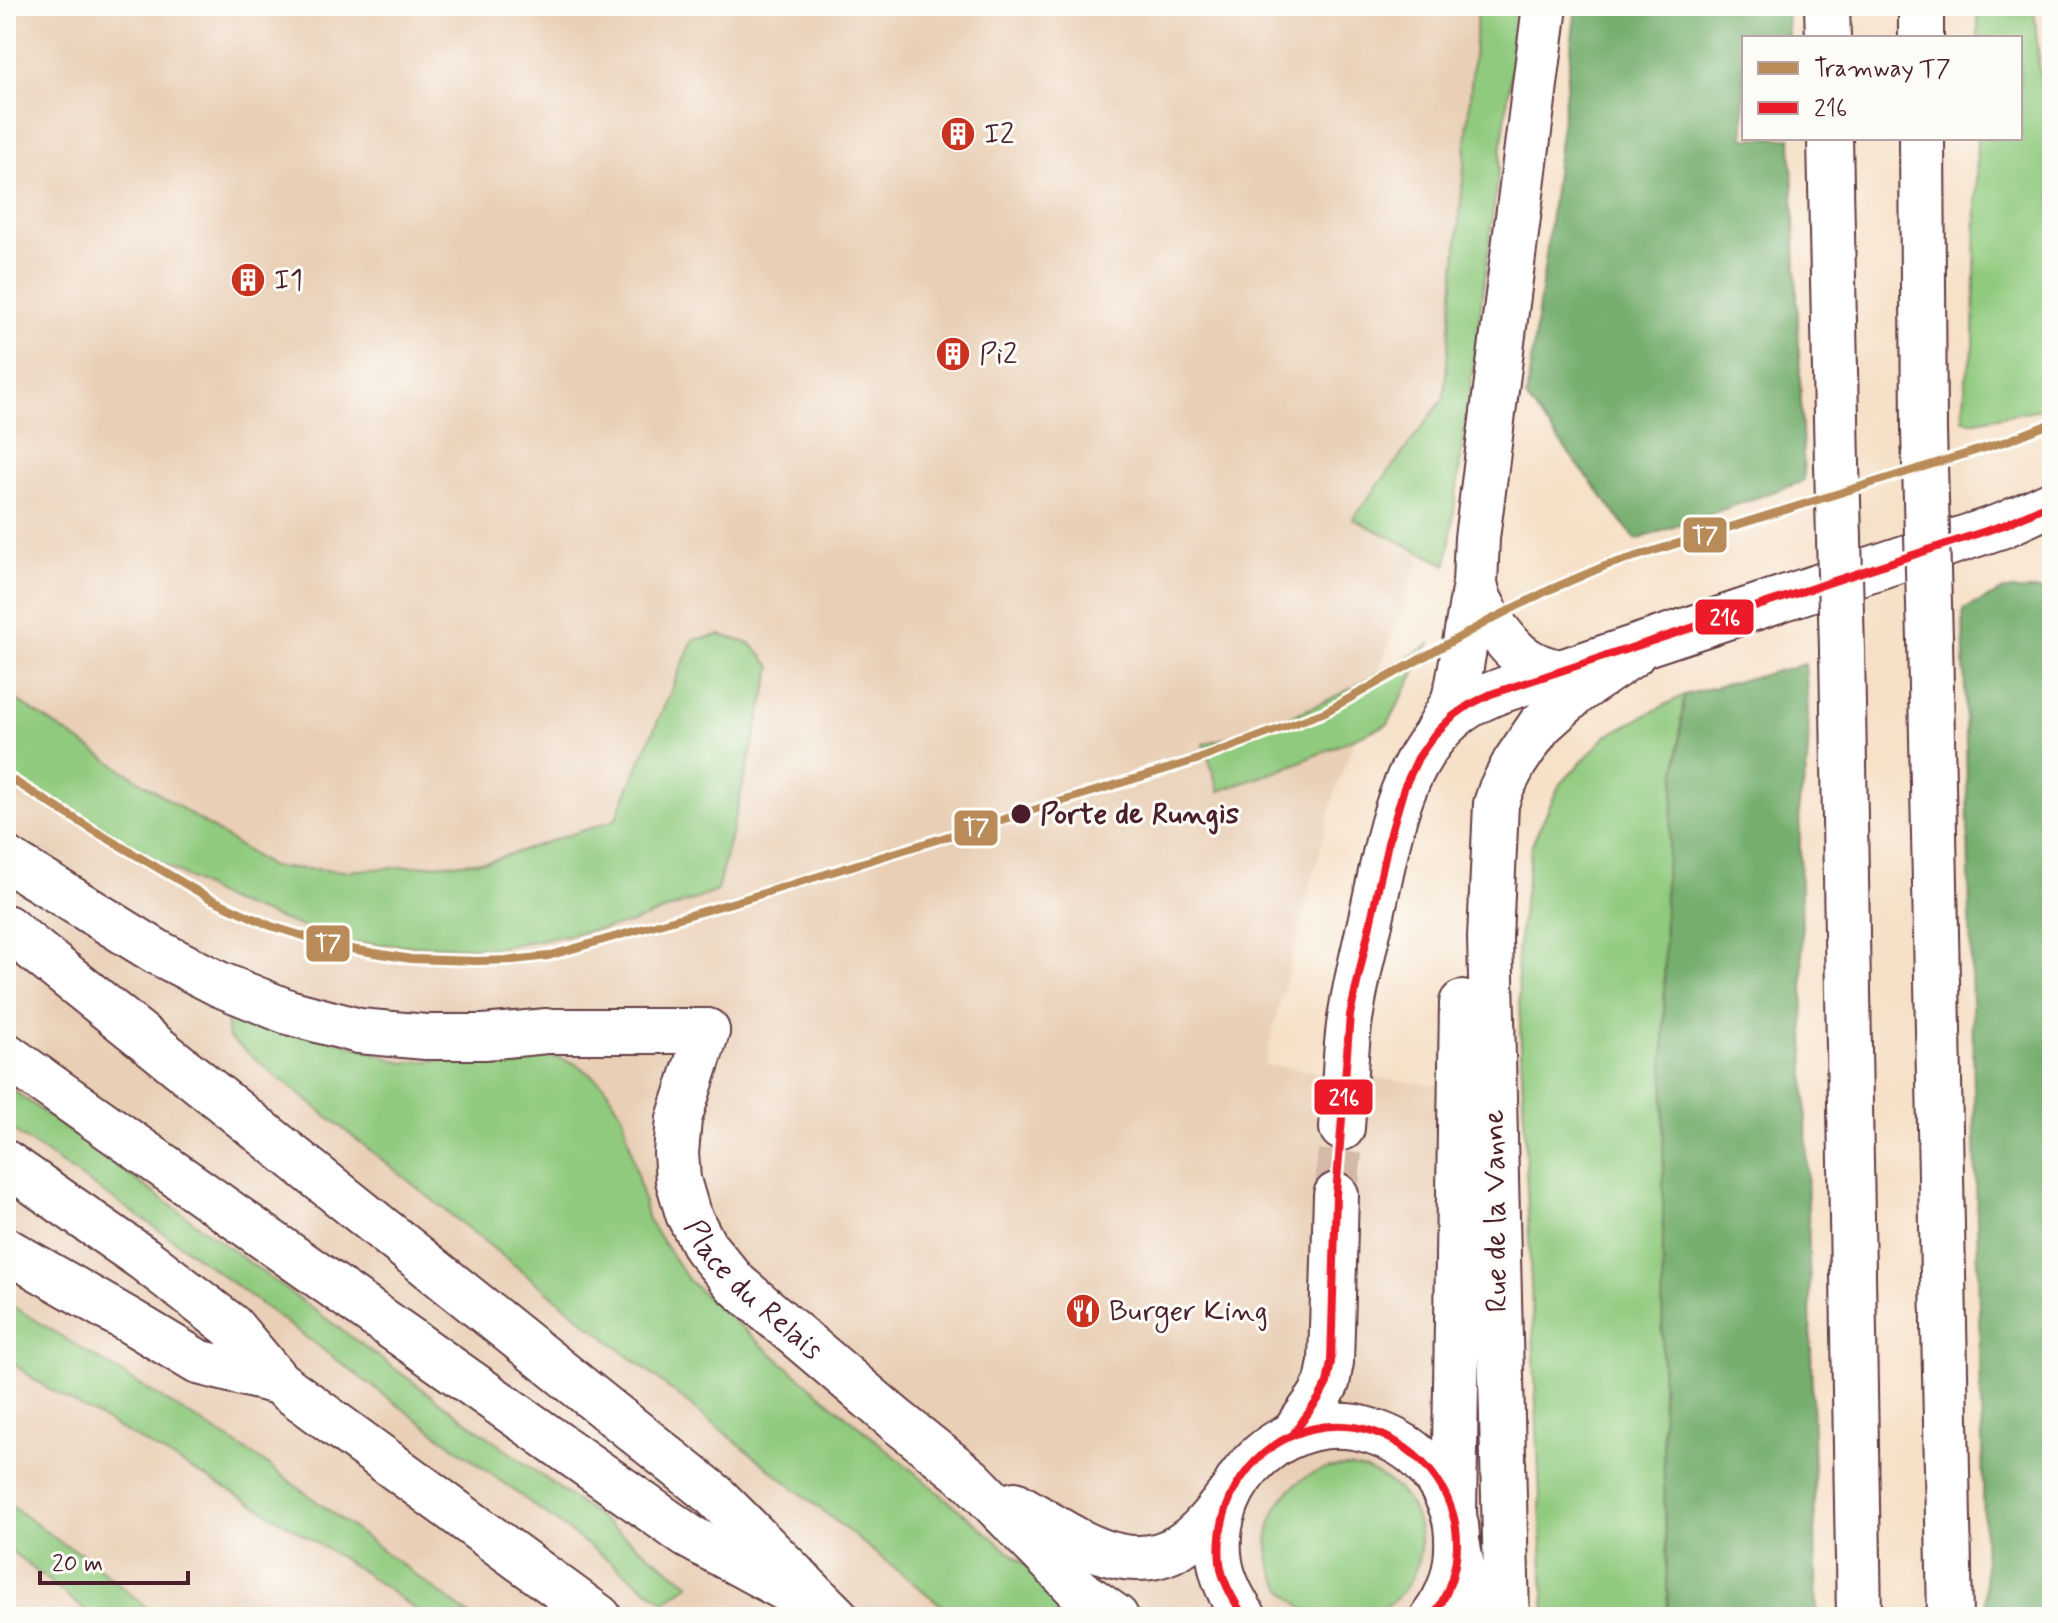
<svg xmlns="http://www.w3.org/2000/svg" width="2058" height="1623" font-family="Mynerve,sans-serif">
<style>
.built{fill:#e9cfb6}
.green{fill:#90ca7e;stroke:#6d7454;stroke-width:2}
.forest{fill:#74ae6d;stroke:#5f664c;stroke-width:2}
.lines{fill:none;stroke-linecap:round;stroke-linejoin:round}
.minor-tunnel{stroke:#d4b9a8;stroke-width:44;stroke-dasharray:44 22;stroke-linecap:butt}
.minor-casing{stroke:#643c42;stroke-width:48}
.major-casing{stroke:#643c42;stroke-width:48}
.highway-casing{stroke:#643c42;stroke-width:48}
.minor{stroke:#fff;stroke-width:44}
.major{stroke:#fff;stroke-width:44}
.highway{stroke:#fff;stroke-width:44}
.highway-bridge-casing{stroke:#643c42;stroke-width:48;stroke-linecap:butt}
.highway-bridge{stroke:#fff;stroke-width:44}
.bus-1-casing{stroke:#fdfcf7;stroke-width:14}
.bus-1{stroke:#ed1b2a;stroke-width:8}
.tram-1-casing{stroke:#fdfcf7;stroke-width:14}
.tram-1{stroke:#b98b59;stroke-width:8}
.stop-dot{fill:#4a1f2b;stroke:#fdfcf7;stroke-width:3}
.labels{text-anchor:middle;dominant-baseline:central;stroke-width:6;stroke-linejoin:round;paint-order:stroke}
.poi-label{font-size:30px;fill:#4a1f2b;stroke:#fdfcf7;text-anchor:start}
.stop-label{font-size:30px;font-weight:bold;fill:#4a1f2b;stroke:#fdfcf7;text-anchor:start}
.street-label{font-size:30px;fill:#4a1f2b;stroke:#fdfcf7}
.line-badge{stroke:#fdfcf7;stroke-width:3}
.badge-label{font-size:22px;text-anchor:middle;font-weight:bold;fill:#fff}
</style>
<rect width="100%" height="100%" fill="#fdfcf7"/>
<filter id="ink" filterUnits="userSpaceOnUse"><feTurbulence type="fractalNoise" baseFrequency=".0125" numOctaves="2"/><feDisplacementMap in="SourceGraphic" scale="16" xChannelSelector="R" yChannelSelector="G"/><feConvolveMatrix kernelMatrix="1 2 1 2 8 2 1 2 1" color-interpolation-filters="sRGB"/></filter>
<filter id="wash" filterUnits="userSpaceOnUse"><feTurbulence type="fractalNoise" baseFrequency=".006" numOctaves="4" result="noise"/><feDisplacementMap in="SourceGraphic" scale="32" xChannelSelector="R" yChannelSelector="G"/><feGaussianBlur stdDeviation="1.8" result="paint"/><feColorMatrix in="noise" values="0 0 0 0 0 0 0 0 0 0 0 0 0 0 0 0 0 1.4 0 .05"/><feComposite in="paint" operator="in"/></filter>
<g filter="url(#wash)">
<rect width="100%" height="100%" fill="#f6e0c7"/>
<path class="built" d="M6 6H1494L1429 534 1334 796 1264 1065 1480 1090 1496 1617H6Z"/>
<path class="green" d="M1478 6H1520L1447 565 1353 519 1444 398Z
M1989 6H2034L2044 120H2052V407L1970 422 1963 419 1966 377 1974 345 1977 138H2020V38H1978V10Z
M721 635 751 644 772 667 717 891 629 924 493 948 348 943 227 900 6 775V693L271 867 345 871 489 861 615 820 693 640Z
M1430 644 1388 724 1281 770 1219 791 1204 744C1238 735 1272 725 1304 711 1348 692 1389 668 1430 644Z
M1684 695 1665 881 1662 1411 1668 1617H1545L1517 952 1532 844 1559 786 1606 736Z
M239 1008 404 1063 540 1052 576 1064 604 1085 623 1116 648 1220 689 1281 778 1359 1088 1617H956L228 1037 226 1018Z
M6 1085 690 1584 665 1602 178 1243 6 1126Z
M6 1302 257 1457 472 1617H426L363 1572 264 1510 42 1385 6 1358Z
M1268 1543a76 76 0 1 1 152 0a76 76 0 1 1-152 0Z
M6 1502 64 1545 80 1552 158 1617H94L6 1547Z"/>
<path class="forest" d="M1576 6H1787L1788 38H1744V138H1791L1804 481 1636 540 1526 398 1547 248Z
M2004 590H2052V1617H1986L1963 610Z
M1805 664C1808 711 1813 757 1799 803L1817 1617H1668L1662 1411 1665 881 1684 695Z"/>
</g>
<g filter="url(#ink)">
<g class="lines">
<path class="minor-tunnel" d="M1336 1195 1342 1128"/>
<g class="minor-casing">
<path id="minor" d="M1454 1513 1462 1003
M1458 1546 1472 1617
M1507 1617 1490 938 1496 804 1501 789 1515 762 1540 725 1577 692 1633 654"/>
</g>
<g class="major-casing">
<g id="major">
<path d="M1490 620C1511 649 1525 667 1561 672"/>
<path d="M1437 731 1453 702 1458 684 1475 584"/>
<path id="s1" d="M707 1031 679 1119 676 1153 678 1180 688 1214 705 1247 736 1284 896 1420 971 1480 1082 1593 1116 1617"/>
<path d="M1342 1128C1345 1091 1344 1050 1351 1013 1357 975 1367 938 1375 900 1389 837 1400 764 1451 719 1481 692 1523 684 1561 672L2004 525 2052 503"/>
<path d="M1294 1433 1319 1398 1327 1383 1331 1362 1336 1195"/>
<path d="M1015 1504C1074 1538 1139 1592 1201 1529 1211 1519 1220 1507 1229 1495"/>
<path d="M1244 1617C1233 1600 1223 1582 1220 1562 1207 1478 1291 1405 1371 1431 1393 1438 1412 1448 1427 1466 1441 1483 1452 1502 1456 1525 1460 1558 1454 1590 1433 1617"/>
</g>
</g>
<g class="highway-casing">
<path id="highway" d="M1827 6 1828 38
M1921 6V38
M1830 138 1837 464
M1922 138 1924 431
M1490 620 1479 599 1475 584 1477 538 1545 6
M1930 639 1950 1617
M1842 650 1859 1617
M6 859 157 952 219 984 288 1012 359 1031 426 1037H484L547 1031H707
M6 927 714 1495 836 1617
M6 1055 688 1536 793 1593
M6 1163 144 1259 231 1326 278 1382 599 1617
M6 1250 130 1321 198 1362 278 1382"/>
</g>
<use href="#minor" class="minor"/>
<use href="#major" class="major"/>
<use href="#highway" class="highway"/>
<g class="highway-bridge-casing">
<path id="highway-bridge" d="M1924 431 1930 639
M1837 464 1842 650"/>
</g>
<use href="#highway-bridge" class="highway-bridge"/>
<g class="bus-1-casing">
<path id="bus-1" d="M1294 1433 1319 1398 1327 1383 1331 1362 1336 1195 1350 1015 1388 843 1404 788 1418 758 1434 735 1452 717 1469 705 1491 694 2004 525 2052 503
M1244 1617C1234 1600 1222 1582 1220 1562 1214 1502 1252 1444 1311 1429 1370 1414 1432 1452 1451 1508 1464 1545 1455 1585 1433 1617"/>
</g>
<use href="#bus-1" class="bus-1"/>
<g class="tram-1-casing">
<path id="tram-1" d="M6 776 93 830 209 898 271 926 339 947 411 959 478 961 513 960 548 956 738 901 1196 760 1325 712 1490 620 1549 590 1605 566 2007 441 2052 423"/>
</g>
<use href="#tram-1" class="tram-1"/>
</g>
</g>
<defs>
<g id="building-disc" transform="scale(1.8)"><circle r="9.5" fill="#c8321e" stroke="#fdfcf7"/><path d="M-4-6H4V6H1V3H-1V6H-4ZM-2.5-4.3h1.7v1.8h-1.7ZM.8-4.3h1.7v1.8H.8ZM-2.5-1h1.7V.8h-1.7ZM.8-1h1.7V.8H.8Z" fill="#fff"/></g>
<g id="restaurant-disc" transform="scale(1.8)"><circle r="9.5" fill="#c8321e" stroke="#fdfcf7"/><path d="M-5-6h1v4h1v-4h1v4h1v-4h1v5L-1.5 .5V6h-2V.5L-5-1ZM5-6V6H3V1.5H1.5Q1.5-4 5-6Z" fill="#fff"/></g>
</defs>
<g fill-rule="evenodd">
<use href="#building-disc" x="958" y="134"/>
<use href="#building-disc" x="248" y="280"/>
<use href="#building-disc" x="953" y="354"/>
<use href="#restaurant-disc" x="1083" y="1311"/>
</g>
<circle class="stop-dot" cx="1021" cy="814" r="11"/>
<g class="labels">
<g class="poi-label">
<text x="984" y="134">I2</text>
<text x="274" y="280">I1</text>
<text x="979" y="354">Pi2</text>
<text x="1109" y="1311">Burger King</text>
</g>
<g class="stop-label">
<text x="1040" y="814">Porte de Rungis</text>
</g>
<g class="street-label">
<text transform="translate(1496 1211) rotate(-91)">Rue de la Vanne</text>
<text stroke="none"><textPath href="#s1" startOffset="290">Place du Relais</textPath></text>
</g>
</g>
<g class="line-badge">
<rect x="1682" y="516" width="46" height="38" rx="8" fill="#b98b59"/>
<rect x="1694" y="598" width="61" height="38" rx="8" fill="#ed1b2a"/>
<rect x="953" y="809" width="46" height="38" rx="8" fill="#b98b59"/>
<rect x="305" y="924" width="46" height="39" rx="8" fill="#b98b59"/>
<rect x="1313" y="1078" width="61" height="38" rx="8" fill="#ed1b2a"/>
</g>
<g class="badge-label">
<text x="1705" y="543">T7</text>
<text x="1725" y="625">216</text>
<text x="976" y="835">T7</text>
<text x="328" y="951">T7</text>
<text x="1344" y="1105">216</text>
</g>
<rect width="2058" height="1623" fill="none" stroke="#fdfcf7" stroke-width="32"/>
<rect x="1742" y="36" width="280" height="104" fill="#fdfcf7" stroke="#b5a4a5" stroke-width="2"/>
<rect x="1758" y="62" width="40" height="12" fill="#b98b59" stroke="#b5a4a5" stroke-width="2"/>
<text x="1814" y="76" font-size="24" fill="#4a1f2b">Tramway T7</text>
<rect x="1758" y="102" width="40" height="12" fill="#ed1b2a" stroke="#b5a4a5" stroke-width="2"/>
<text x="1814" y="116" font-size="24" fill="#4a1f2b">216</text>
<path d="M40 1571v12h148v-12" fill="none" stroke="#4a1f2b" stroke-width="4"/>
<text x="52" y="1571" font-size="24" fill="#4a1f2b" stroke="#fdfcf7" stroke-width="6" paint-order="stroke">20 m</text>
</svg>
